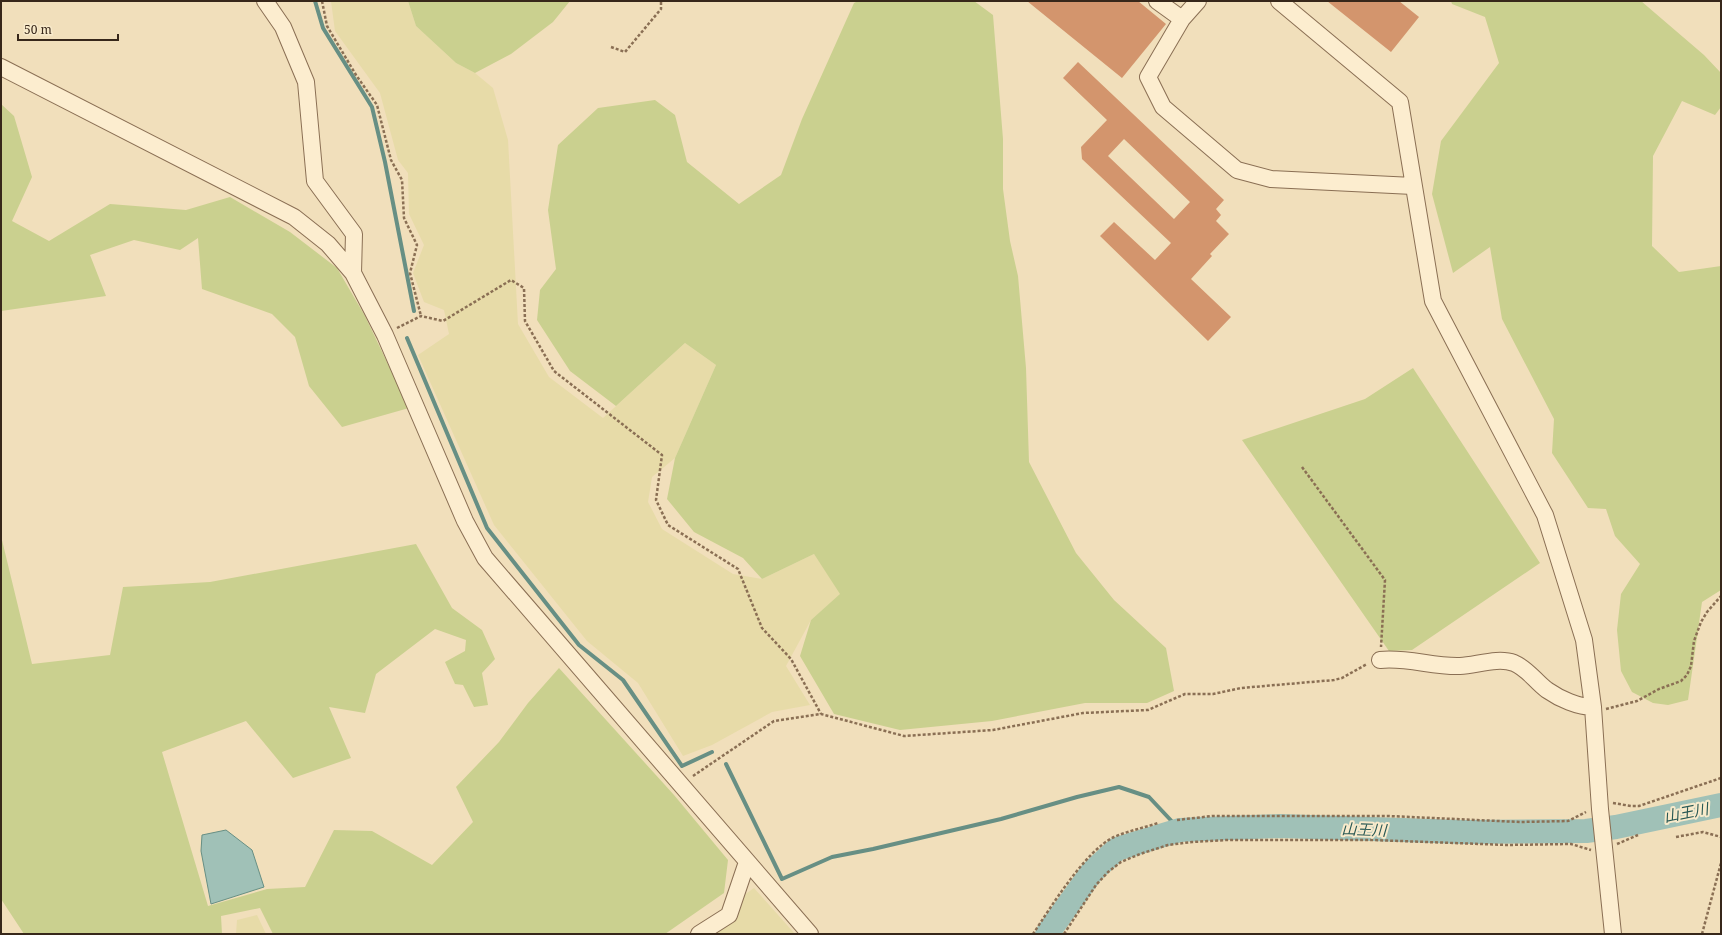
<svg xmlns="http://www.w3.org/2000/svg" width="1722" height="935" font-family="'Noto Serif','Noto Sans JP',serif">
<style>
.farmland{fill:#e7dba8}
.green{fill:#cad08f}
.water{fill:#a0c1b7;stroke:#678f84}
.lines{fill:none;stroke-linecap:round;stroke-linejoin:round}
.stream{stroke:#678f84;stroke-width:4}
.river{stroke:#a0c1b7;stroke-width:24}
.building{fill:#d3956d;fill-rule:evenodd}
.minor-casing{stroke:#8a6f54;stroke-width:18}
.path{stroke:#8a6f54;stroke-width:2.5;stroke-dasharray:3 2;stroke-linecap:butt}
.minor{stroke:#fcedcf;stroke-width:16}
.labels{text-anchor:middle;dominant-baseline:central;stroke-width:4;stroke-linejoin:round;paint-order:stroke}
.water-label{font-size:15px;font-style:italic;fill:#285854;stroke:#f8eacb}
</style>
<rect width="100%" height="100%" fill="#f1dfbb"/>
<path class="farmland" d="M331 1H408L416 26 456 63 475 73 493 88 508 140 518 324 549 377 603 418 685 343 716 365 675 458 652 477 648 502 662 529 733 574 762 579 814 554 841 594 811 620 786 666 810 705 772 712 712 745 683 756 638 683 587 641 494 525 418 355 449 334 444 310 424 302 413 273 424 245 409 214 408 173 398 160 380 93 335 31Z
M754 888 795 934H715L737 919 744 895Z
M257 915 266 934H236L237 920Z"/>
<path class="green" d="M408 1H570L553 22 511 54 475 73 456 63 416 26Z
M858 1H974L993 15 1003 139V189L1010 241 1018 276 1026 368 1029 462 1076 553 1114 600 1166 648 1174 691 1147 703H1085L992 721 900 730 834 714 800 656 811 620 840 594 814 554 762 579 743 558 694 532 667 499 675 458 716 365 685 343 616 406 570 371 537 320 540 290 556 269 548 210 558 145 598 108 655 100 675 115 687 162 739 204 781 175 802 119 854 3Z
M1451 1H1641L1704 55 1721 73V107L1715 115 1682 101 1653 156 1652 246 1679 272 1721 266V590L1702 602 1688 700 1668 705 1653 703 1632 692 1621 671 1617 630 1621 594 1640 564 1615 536 1606 509 1588 508 1552 453 1554 419 1502 319 1490 247 1453 273 1432 194 1441 141 1499 63 1485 17 1452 4Z
M1 104 14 116 32 177 12 221 49 241 110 204 186 210 230 197 290 232 337 268 365 316 409 408 342 427 309 386 295 337 272 314 202 289 198 238 180 250 134 240 90 255 106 296 1 311Z
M1413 368 1540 563 1412 650 1389 651 1242 440 1365 399Z
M1 536 32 664 110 655 123 587 210 582 416 544 452 608 482 630 495 659 482 673 488 705 474 707 463 685 455 684 445 662 465 651 466 640 435 629 376 674 365 713 329 707 351 758 293 778 246 721 162 752 208 906 267 889 305 887 334 830 372 831 432 865 473 822 456 787 499 742 528 703 559 668 674 795 728 860 724 893 665 934H273L260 908 221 916 222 934H24L1 899Z"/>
<path class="water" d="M226 830 252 850 264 887 211 904 201 851 202 835Z"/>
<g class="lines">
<path class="stream" d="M315 1 323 28 372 107 385 162 414 311
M407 338 487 528 579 645 623 680 682 766 712 752
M726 764 782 879 832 857 873 849 1001 819 1077 797 1119 787 1149 797 1180 830"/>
<path class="river" d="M1047 934 1092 872 1117 849 1180 830 1280 826 1464 832 1586 831 1616 827 1721 805"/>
</g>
<path class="building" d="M1027 1H1138L1166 24 1122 78Z
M1327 1H1399L1419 17 1391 52Z
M1078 62 1224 200 1216 209 1221 215 1216 221 1229 234 1210 254 1212 256 1191 279 1231 317 1208 341 1100 236 1114 222 1155 260 1171 243 1082 159 1081 147 1107 120 1063 78ZM1124 139 1190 202 1174 219 1108 156Z"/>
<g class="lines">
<g class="minor-casing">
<path id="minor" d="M265 1 283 27 306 82 315 181 354 234 353 273
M1157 1 1182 19
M1198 1 1182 19 1148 77 1163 107 1237 170 1271 179 1413 186
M1279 1 1400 102 1433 301 1545 515 1584 640 1593 707 1600 809 1613 934
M1 67 294 217 328 244 353 273 385 335 465 521 485 558 810 934
M1380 660C1407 657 1433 667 1460 666 1477 665 1498 657 1514 663 1528 669 1535 681 1547 690 1560 699 1578 707 1593 707
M699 934 729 915 747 862"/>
</g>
<path class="path" d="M322 1 327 26 356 75 377 105 391 160 402 180 404 218 417 245 410 273 421 316
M611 47 625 52 661 9V1
M397 328 421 316 443 321 511 280 524 288 525 321 554 371 662 455 656 500 668 525 738 569 762 628 791 659 821 714
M1302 467 1385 580 1381 647
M1606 709 1637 701 1659 689 1681 681 1687 675 1691 666 1694 641 1701 622 1707 612 1721 596
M693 776 774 721 821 714 904 736 993 730 1083 713 1148 710 1185 694H1213L1241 688 1334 680 1342 678 1367 664
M1613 803 1631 806H1639L1721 778
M1177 820 1212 816H1389L1520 822 1568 821 1586 812
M1676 837 1703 832 1721 837
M1617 844 1638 835
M1033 934C1051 907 1085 851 1114 837 1128 831 1143 828 1158 823
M1064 934 1096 885 1108 872 1121 862 1140 854 1168 845 1192 842 1227 840H1373L1507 845 1571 844 1591 850
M1702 934 1721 863"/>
<use href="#minor" class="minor"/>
</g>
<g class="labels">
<g class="water-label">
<text transform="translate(1686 812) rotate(-11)">山王川</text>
<text transform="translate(1364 829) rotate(2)">山王川</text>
</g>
</g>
<rect width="1722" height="935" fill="none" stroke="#37271a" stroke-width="4"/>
<path d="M18 34v6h100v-6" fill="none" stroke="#37271a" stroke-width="2"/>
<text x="24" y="34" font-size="12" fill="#37271a" stroke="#f8eacb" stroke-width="3" paint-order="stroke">50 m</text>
</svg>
